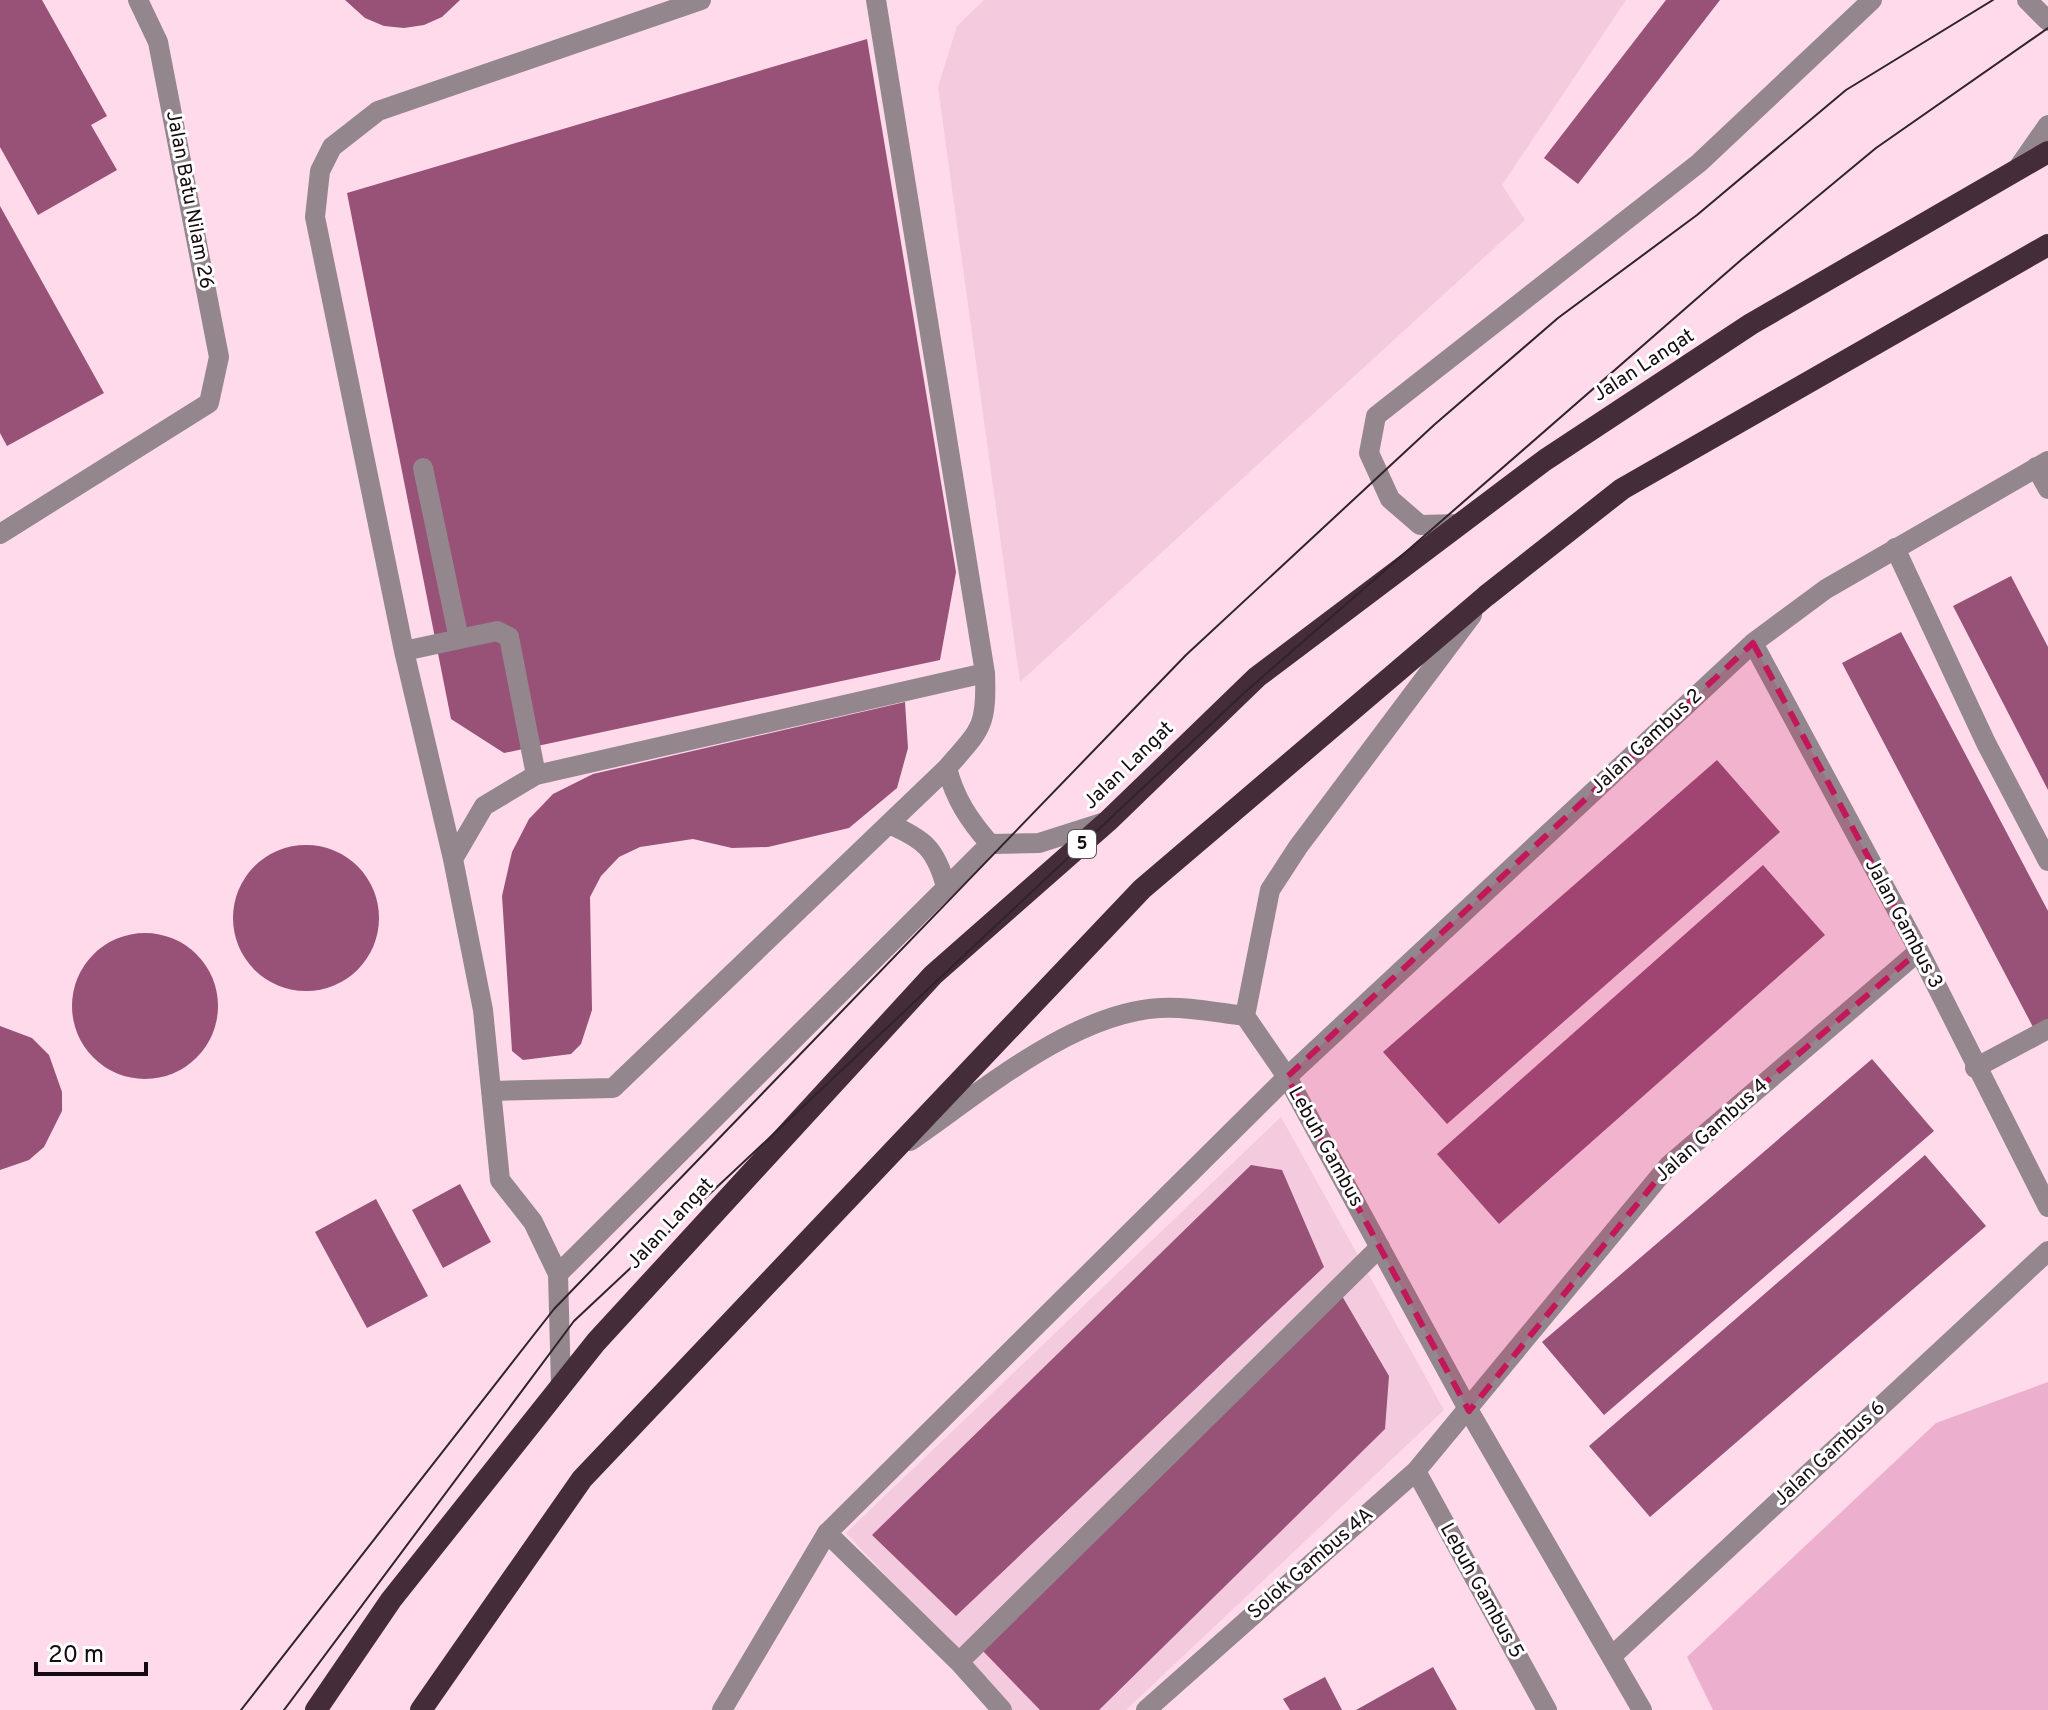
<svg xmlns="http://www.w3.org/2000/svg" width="2048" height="1710" font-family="Overpass,sans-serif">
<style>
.built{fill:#f4cadf}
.green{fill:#ecb0ce}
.building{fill:#985177}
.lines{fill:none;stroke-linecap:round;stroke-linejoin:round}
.service{stroke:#94868d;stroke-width:20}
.minor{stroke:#94868d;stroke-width:20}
.tertiary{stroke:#94868d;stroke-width:20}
.trunk{stroke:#452c39;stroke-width:22}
.tram{stroke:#312329;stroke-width:2}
.marked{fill:#c2185b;fill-opacity:0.2;stroke:#c2185b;stroke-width:6;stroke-dasharray:16 10;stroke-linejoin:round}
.labels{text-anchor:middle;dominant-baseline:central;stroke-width:6;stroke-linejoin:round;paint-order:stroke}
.shield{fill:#fff;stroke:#5c5458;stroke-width:2}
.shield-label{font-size:18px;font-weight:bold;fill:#160b10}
.street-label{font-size:20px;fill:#160b10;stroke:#fff}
</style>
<rect width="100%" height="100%" fill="#fedaeb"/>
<path class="built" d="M984 0H1626L1502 185 1525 220 1020 682 938 87 957 26Z
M1281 1117 1444 1410 1126 1710H1012L846 1533Z"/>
<path class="green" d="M2048 1382V1710H1713L1687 1657 1936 1423Z"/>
<path class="building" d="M0 0H42L107 116 91 125 117 170 38 215 0 147Z
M345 0H460L442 17 424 25 404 28 384 26 365 18Z
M1666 0H1720L1578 184 1544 158Z
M867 39 956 572 940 660 504 753 451 719 347 193Z
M0 206 104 393 7 446 0 433Z
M2011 576 2048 647V790L1953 606Z
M1901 632 2048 911V1019L2033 1027 1842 663Z
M905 702 908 748 897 788 849 828 768 847 732 848 693 839 640 847 619 857 601 876 590 897 592 1010 581 1044 571 1054 523 1060 512 1051 502 896 512 852 529 819 553 794 593 774Z
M1717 760 1780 832 1447 1124 1383 1052Z
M233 918a73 73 0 1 1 146 0a73 73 0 1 1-146 0Z
M1763 865 1825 935 1499 1224 1437 1154Z
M72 1006a73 73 0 1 1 146 0a73 73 0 1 1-146 0Z
M0 1026 32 1038 49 1055 62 1092V1111L44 1147 29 1160 0 1170Z
M1872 1059 1934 1131 1604 1415 1542 1342Z
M1925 1155 1986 1226 1650 1517 1589 1446Z
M1251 1165 1282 1170 1324 1267 956 1616 872 1535Z
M460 1184 491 1242 443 1268 412 1210Z
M376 1199 428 1296 367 1328 315 1232Z
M1342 1296 1389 1376 1385 1429 1099 1710H1040L982 1650Z
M1433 1667 1457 1710H1356Z
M1325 1677 1342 1710H1290L1283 1699Z"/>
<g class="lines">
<path class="service" d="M876 0 985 673C987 727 981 729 947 768 955 799 969 820 990 844L1039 843 1108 821
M2027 0 2048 21
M2018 168 2048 125
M423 468 459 639
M1460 524 1420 525 1390 499 1369 453 1376 416 1699 163 1872 0
M1895 548 1986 743 2048 861
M404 651 497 631 509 637 536 775
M889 824C924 839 936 849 946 887
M453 859 484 806 536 775 985 673
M1975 1068 2048 1029
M492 1091 613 1088 947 768
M558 1274 990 844
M561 1386 558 1274 533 1222 500 1180 483 1010 453 859 404 651 315 217 320 171 332 147 378 111 701 0
M827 1533 959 1662 1002 1710
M959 1662 1380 1247"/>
<path class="minor" d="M2036 467 2048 489
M0 534 209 403 219 357 158 42 138 0
M1753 643 1919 951 2048 1207
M1416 1471 1547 1710
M1612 1656 2048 1251
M722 1710 827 1533 1287 1077 1753 643 1826 589 2048 461
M1146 1710 1416 1471 1669 1165 1919 951"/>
<path class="tertiary" d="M1472 615 1298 847 1270 890 1245 1016 1287 1077 1469 1411 1642 1710
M910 1141C980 1093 1072 1013 1160 1008 1188 1006 1218 1013 1245 1016"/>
<path class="trunk" d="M316 1710 391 1600 596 1342 933 975 1108 821 1257 677 1545 460 1751 324 2048 152
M421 1710 582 1479 1142 889 1486 596 1622 489 2048 245"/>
<path class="tram" d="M241 1710 554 1309 1186 655 1434 425 1558 318 1697 215 1846 90 1993 0
M284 1710 574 1321 1244 693 1741 260 1876 148 2048 28"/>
</g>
<path class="marked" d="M1753 643 1919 951 1669 1165 1469 1411 1287 1077Z"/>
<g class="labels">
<rect class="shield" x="1068" y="830" width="28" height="28" rx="6"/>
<g class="shield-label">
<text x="1082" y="844">5</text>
</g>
<g class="street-label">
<text transform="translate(189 200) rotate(79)">Jalan Batu Nilam 26</text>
<text transform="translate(1644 366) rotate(-33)">Jalan Langat</text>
<text transform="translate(1647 742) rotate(-43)">Jalan Gambus 2</text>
<text transform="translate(1129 766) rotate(-44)">Jalan Langat</text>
<text transform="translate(1903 924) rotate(62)">Jalan Gambus 3</text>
<text transform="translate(1712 1131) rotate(-42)">Jalan Gambus 4</text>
<text transform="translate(1325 1147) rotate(61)">Lebuh Gambus</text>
<text transform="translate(671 1224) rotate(-47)">Jalan Langat</text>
<text transform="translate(1830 1454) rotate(-43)">Jalan Gambus 6</text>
<text transform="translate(1311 1564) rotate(-41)">Solok Gambus 4A</text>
<text transform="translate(1481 1591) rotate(61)">Lebuh Gambus 5</text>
</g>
</g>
<path d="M36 1662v12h110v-12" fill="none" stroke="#160b10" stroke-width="4"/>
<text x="48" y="1662" font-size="24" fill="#160b10" stroke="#ffffff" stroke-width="6" paint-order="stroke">20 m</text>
</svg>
